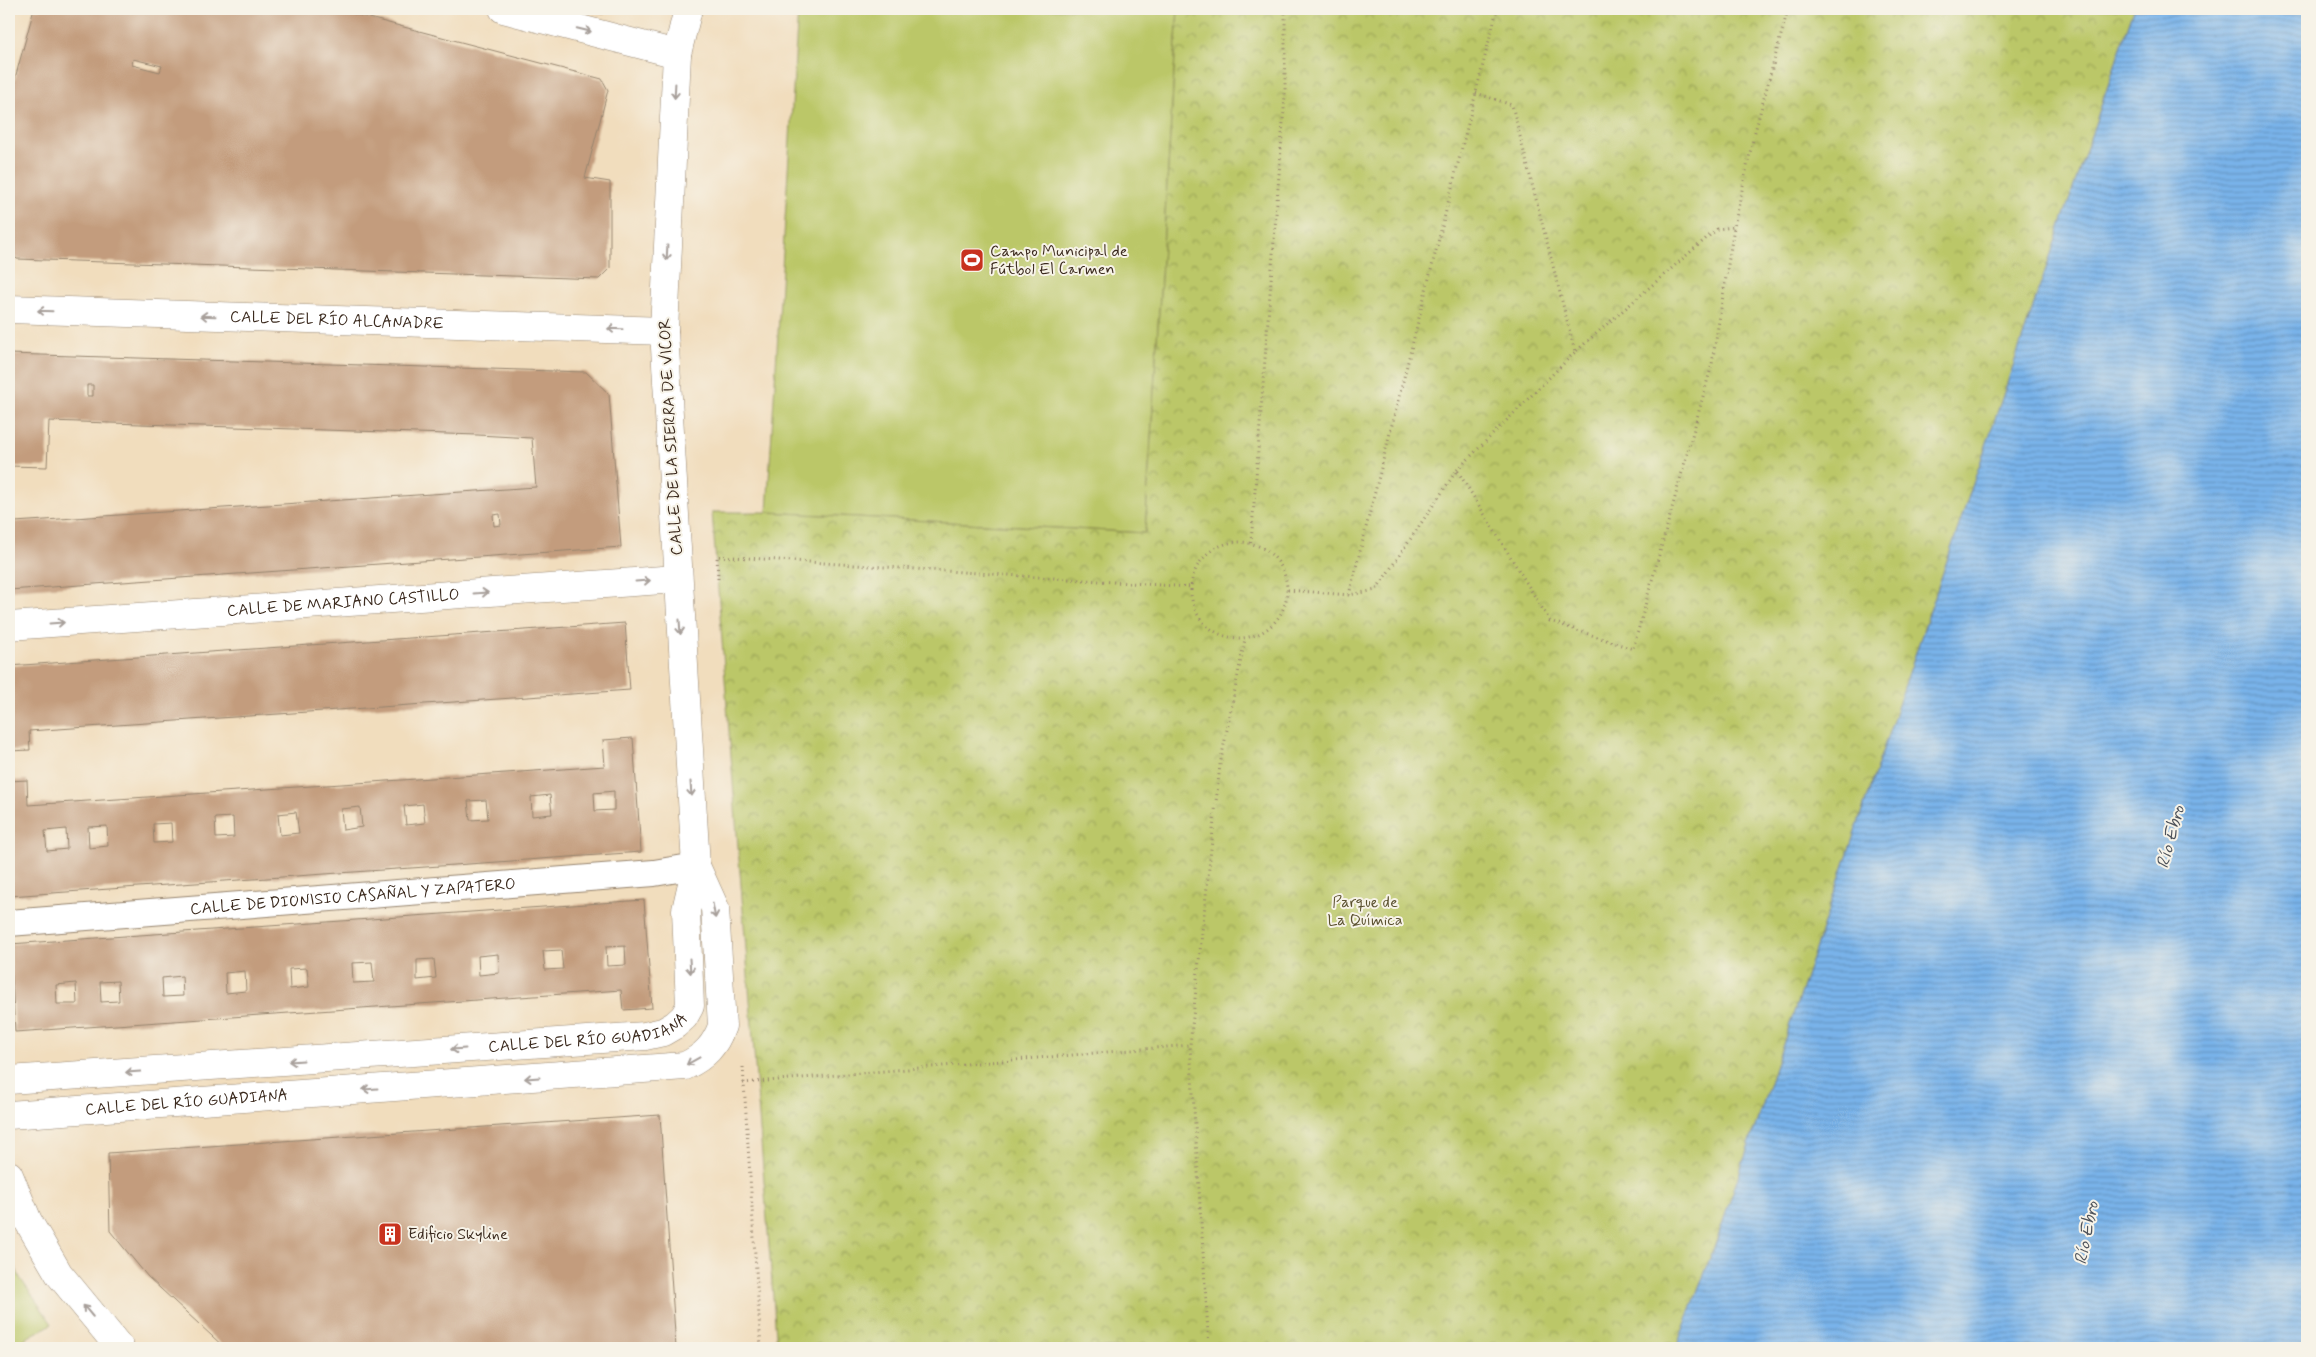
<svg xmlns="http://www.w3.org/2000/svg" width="2316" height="1357" font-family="Mynerve,sans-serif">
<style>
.grass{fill:#bbc768;stroke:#7b7843}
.park{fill:url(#park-crowns);stroke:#7b7843}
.water{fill:url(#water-rules);stroke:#5a6e84}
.building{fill:#c39c7d;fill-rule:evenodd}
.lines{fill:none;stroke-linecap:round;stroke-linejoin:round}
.pedestrian-casing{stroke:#96846e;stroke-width:28}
.minor-casing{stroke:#96846e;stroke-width:29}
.tertiary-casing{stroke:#96846e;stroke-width:29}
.path{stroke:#96846e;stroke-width:3;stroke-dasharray:1 4;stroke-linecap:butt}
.pedestrian{stroke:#fff;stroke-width:26}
.minor{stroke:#fff;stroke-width:28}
.tertiary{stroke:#fff;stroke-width:28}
.oneway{stroke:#a79f9a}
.labels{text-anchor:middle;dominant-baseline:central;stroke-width:4;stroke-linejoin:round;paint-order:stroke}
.poi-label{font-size:16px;fill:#3b2a1e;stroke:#f7f3e8;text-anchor:start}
.street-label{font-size:16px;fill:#3b2a1e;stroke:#f7f3e8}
.park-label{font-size:16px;fill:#5b5130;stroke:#f7f3e8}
.water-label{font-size:18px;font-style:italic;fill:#4e535b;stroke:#f7f3e8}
</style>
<defs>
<pattern id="park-crowns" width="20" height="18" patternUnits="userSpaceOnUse" patternTransform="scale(1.25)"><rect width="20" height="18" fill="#bbc768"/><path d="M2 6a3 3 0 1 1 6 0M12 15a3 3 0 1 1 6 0" fill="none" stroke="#99a255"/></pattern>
<pattern id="water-rules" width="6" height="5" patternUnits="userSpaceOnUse" patternTransform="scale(1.25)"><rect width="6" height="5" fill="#79b3ea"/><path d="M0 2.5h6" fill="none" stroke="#6492bd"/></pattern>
</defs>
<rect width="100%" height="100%" fill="#f7f3e8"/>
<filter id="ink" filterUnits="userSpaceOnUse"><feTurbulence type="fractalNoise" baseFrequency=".02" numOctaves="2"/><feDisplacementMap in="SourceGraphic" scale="10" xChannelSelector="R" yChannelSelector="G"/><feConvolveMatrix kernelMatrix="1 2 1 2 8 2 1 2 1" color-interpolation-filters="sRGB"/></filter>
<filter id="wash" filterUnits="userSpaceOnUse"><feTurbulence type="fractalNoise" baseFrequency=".0096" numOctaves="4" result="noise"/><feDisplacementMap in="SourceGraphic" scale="20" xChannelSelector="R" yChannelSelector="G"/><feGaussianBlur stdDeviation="1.12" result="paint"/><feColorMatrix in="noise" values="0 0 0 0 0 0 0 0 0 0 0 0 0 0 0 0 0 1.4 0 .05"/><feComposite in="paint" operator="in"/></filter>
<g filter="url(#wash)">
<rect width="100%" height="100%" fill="#f1ddbd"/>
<path class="grass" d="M798 9H1178L1145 533 767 512Z
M9 1252 20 1278 52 1324 19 1342 9 1343Z"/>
<path class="park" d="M1178 9H2134L1712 1254 1676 1348H777L712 512H767L1145 533Z"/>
<path class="water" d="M2134 9H2307V1348H1676L1712 1254Z"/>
<g id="blocks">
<path class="building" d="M34 9H335L602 79 608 90 585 178 610 182V268L599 279 17 259 9 251 11 93ZM133 59 162 66 160 72 132 65Z
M585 9H611L602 14Z
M9 354 586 372 609 394 621 547 9 590V495H13L15 522 536 487 532 438 478 435 49 421 47 467 9 466ZM87 385H93V396H87ZM500 514 501 525 494 526 493 515Z
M625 623 630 690 29 731 30 750 9 751V666Z
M633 738 641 852 9 896V781L27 780 28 805 506 773 605 766 603 740ZM614 791V810L595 811 594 793ZM550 795 552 814 532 816 531 797ZM486 800 488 819 470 820 468 801ZM423 804 425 823 406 825 404 806ZM360 807 362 827 343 830 341 809ZM296 812 299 833 280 835 278 814ZM233 817 234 837 216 838 215 818ZM171 823 172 842 154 843 153 824ZM107 826 108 846 89 848 88 827ZM66 829 67 849 47 851 45 831Z
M644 900 652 1008 623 1010 621 990 15 1032 10 944ZM625 946 626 965 607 966 606 947ZM561 950 563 969 545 970 543 951ZM498 954 499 973 479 975 478 956ZM434 959 436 978 417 980V960ZM372 962 374 982 353 983 352 963ZM307 968 309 987 290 989 289 969ZM245 971 246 991 226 993 225 973ZM182 976 183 996 163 997 162 978ZM118 981 119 1001 101 1002 100 982ZM76 983 77 1004H57L56 985Z
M660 1115 676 1348H225L148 1277 110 1231 108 1153Z"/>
</g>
</g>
<g filter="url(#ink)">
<use href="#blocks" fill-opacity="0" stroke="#96846e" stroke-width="1"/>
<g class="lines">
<g class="pedestrian-casing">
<g id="pedestrian">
<path id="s1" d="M9 923 654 873 696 866"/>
</g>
</g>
<g class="minor-casing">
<g id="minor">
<path d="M503 9 677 54"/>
<path id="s2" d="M9 309 664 331"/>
<path id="s3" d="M9 626 677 579"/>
<path id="s4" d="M9 1080 645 1036 663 1032 675 1025 684 1017 690 1006 686 910 696 866 664 331 677 54 688 9"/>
<path id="s5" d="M9 1115 685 1066C704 1057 715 1046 722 1026L715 908 696 866"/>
</g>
</g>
<g class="tertiary-casing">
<path id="tertiary" d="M9 1175 28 1221 59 1274 120 1348"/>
</g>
<path class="path" d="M1476 93 1512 105 1575 352 1717 229 1734 227
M1457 470 1575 352
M1191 590a48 48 0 1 1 96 0a48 48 0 1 1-96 0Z
M1251 543 1285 96V9
M718 579 717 556 1191 587
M1288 590 1349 595 1376 590 1457 470 1550 621 1633 649 1712 364 1734 227 1753 139 1788 9
M1349 595 1497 9
M743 1067 761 1348
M743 1083 1190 1045
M1209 1348 1190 1045 1220 765 1245 639"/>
<use href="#pedestrian" class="pedestrian"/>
<use href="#minor" class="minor"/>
<use href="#tertiary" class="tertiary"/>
</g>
<defs><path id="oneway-shaft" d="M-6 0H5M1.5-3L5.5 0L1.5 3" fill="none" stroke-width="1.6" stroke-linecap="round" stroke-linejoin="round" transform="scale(1.25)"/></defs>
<g class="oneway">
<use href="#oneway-shaft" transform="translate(584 30) rotate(14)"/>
<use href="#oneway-shaft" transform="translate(675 91) rotate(93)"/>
<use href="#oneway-shaft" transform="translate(667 253) rotate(93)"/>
<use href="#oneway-shaft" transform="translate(45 311) rotate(-178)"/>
<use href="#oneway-shaft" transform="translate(208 316) rotate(-178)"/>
<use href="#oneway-shaft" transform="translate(615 329) rotate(-178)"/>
<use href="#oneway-shaft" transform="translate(643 581) rotate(-4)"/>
<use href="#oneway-shaft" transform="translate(481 593) rotate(-4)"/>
<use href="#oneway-shaft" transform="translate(57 623) rotate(-4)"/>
<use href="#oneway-shaft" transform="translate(680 627) rotate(86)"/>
<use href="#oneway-shaft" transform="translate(691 789) rotate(86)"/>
<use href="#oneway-shaft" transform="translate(714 911) rotate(80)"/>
<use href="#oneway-shaft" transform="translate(690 966) rotate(86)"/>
<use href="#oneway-shaft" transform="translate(458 1049) rotate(176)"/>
<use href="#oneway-shaft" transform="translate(296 1061) rotate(176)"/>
<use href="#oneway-shaft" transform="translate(693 1061) rotate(151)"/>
<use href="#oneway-shaft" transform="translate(133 1072) rotate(176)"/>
<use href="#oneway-shaft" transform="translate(532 1078) rotate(176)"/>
<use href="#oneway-shaft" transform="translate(370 1089) rotate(176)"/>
<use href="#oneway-shaft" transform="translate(88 1311) rotate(-130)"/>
</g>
</g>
<defs>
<g id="stadium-square" transform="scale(1.25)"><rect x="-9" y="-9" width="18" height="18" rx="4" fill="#c8321e" stroke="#f7f3e8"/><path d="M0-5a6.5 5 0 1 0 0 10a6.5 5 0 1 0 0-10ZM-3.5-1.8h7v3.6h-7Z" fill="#fff"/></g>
<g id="building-square" transform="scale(1.25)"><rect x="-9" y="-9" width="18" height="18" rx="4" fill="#c8321e" stroke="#f7f3e8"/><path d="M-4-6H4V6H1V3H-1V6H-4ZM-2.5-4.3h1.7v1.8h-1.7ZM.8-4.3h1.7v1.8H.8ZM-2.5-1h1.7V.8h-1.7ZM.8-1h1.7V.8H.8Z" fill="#fff"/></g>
</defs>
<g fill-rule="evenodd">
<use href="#stadium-square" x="972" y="260"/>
<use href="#building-square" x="390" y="1234"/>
</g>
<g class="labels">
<g class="poi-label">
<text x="990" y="251">Campo Municipal de<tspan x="990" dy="18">Fútbol El Carmen</tspan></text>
<text x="408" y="1234">Edificio Skyline</text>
</g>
<g class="street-label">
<text stroke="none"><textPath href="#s2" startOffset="328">CALLE DEL RÍO ALCANADRE</textPath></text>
<text transform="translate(671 437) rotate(-93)">CALLE DE LA SIERRA DE VICOR</text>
<text stroke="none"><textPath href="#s3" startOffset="335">CALLE DE MARIANO CASTILLO</textPath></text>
<text stroke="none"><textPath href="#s1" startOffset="345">CALLE DE DIONISIO CASAÑAL Y ZAPATERO</textPath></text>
<text stroke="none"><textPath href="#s4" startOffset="582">CALLE DEL RÍO GUADIANA</textPath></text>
<text stroke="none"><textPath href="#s5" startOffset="178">CALLE DEL RÍO GUADIANA</textPath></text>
</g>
<g class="park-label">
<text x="1365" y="902">Parque de<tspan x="1365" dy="18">La Química</tspan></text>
</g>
<g class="water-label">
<text transform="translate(2171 837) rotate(-75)">Río Ebro</text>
<text transform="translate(2087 1233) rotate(-79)">Río Ebro</text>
</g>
</g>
<rect width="2316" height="1357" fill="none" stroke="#f7f3e8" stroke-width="30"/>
</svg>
